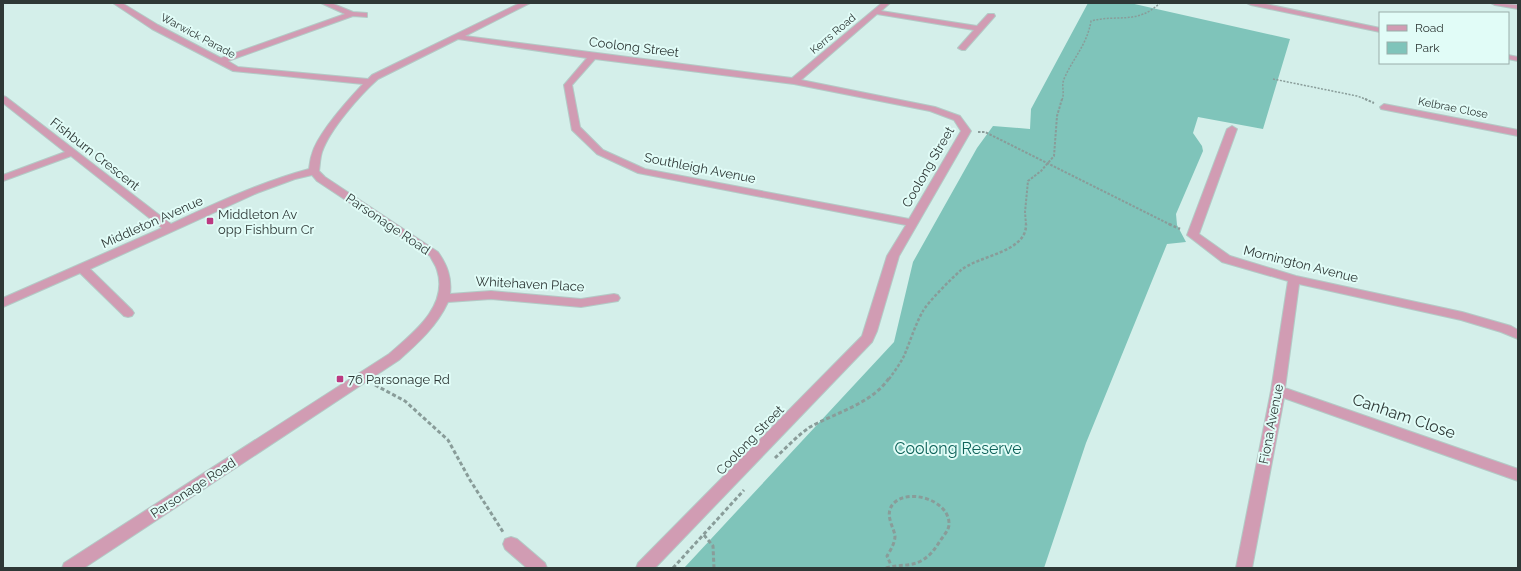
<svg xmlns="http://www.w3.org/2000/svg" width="1521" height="571" font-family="Raleway,sans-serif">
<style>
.green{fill:#7fc4ba}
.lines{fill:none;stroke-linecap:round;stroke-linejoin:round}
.minor-casing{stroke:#b3cac6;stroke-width:2}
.path-far3{stroke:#899c99;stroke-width:1.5;stroke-dasharray:2 1.5;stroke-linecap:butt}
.path-far2{stroke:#899c99;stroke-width:2;stroke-dasharray:2.5 1.5;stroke-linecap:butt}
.path-far1{stroke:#899c99;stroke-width:2.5;stroke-dasharray:3 2;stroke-linecap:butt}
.path{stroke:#899c99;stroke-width:3;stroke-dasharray:4 2.5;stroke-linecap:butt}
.minor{fill:#d19cb3;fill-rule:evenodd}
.poi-dot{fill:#bc3981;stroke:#e1fcf7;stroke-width:1.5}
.labels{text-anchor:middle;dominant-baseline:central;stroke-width:4;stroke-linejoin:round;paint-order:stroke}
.far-street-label{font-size:11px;fill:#2e3836;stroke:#e1fcf7}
.street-label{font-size:13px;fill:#2e3836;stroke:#e1fcf7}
.poi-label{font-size:13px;fill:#2e3836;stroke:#e1fcf7;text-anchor:start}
.near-street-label{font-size:16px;fill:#2e3836;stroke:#e1fcf7}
.near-park-label{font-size:16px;fill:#0f635a;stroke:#e1fcf7}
</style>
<rect width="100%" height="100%" fill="#d4efea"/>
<path class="green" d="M1088 3H1130L1290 39 1263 129 1198 117 1193 133 1202 146 1203 151 1176 214 1177 225 1186 242 1167 244 1086 443 1044 568H684L894 342 913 262 977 148 993 126 1030 129 1031 109Z"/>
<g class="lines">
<g class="minor-casing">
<path id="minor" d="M113 3H122L158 25 221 58 345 14 321 3H331L353 12 367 13V17L353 16 228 61 238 67 368 79 372 75 520 3H530L465 36 792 78 882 3H890L881 11 977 26 988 14H994L995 16 965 50H962L958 48 974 30 877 14 801 80 935 107 960 116 971 131 899 256 877 331 872 342 655 568H636L638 563 862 336 887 256 906 225 638 173 597 154 572 130 564 85 587 58 458 39 378 79C360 95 330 129 322 152 320 158 320 165 319 171L325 177 438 252C447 265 452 277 450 294L491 291 581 299 614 294 618 295 620 298 618 301 581 307 491 299 448 302C437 326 418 343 399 360L84 568H62L64 563 389 354C413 333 449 306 437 270 436 265 432 261 430 256L317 181 312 175 295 179 257 193 90 269 132 310 134 313 132 316 128 317 124 316 80 273 3 307V298L162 228 71 156 3 181V175L65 152 3 103V96L6 97 171 224C216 203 261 182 309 169 310 164 310 159 312 154 318 133 348 100 363 84L233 71 152 29ZM595 59 794 84 930 111 954 120 961 131 909 219 645 169 603 150 580 127 572 85Z
M1247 3H1261L1380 28V32L1251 5Z
M1491 3 1518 5V9L1495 5Z
M1508 55 1518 57V61L1508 59Z
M1384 104 1518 130V136L1381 109 1380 107Z
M1232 126 1237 129 1199 234 1230 256 1296 276 1462 312 1511 326 1518 330V339L1501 332 1461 320 1299 284 1285 388 1518 469V481L1284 398 1252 568H1236L1271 391 1288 281 1222 262 1187 235 1227 129Z
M511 537 517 539 545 563 547 568H527L505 549 503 544 505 539Z"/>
</g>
<path class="path-far3" d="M1273 79 1357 96 1368 100
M1062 100C1065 93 1061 86 1064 79 1073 58 1087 45 1091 21 1117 14 1137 25 1160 3"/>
<path class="path-far2" d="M1365 99 1374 103
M978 132H985L1171 225
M1026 225 1025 212 1028 181 1041 171 1054 156 1057 116 1062 99"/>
<path class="path-far1" d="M1169 224 1180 229
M889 379C894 372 900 364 904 356 910 342 915 325 923 311 927 303 952 278 960 271 978 255 1027 253 1026 224"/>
<path class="path" d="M375 385 405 401 448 440 470 480 503 532
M775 458C786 448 798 435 810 427 835 413 873 403 889 378
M704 535 713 546 714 568
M673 568 744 490
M886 568C898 564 910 567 921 561 930 556 935 549 940 541 944 535 950 529 949 522 947 499 907 488 893 504 884 515 894 527 895 536 895 543 890 551 887 556L891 565"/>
<use href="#minor" class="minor"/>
</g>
<g class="poi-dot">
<rect x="206" y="217" width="8" height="8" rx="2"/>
<rect x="336" y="375" width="8" height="8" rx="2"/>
</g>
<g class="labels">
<g class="far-street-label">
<text transform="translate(833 34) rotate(-40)">Kerrs Road</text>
<text transform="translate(198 36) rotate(28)">Warwick Parade</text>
<text transform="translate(1453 108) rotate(11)">Kelbrae Close</text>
</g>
<g class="street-label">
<text transform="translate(634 47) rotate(7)">Coolong Street</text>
<text transform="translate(95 154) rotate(38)">Fishburn Crescent</text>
<text transform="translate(928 167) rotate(-60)">Coolong Street</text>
<text transform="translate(700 168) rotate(11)">Southleigh Avenue</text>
<text transform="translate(152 222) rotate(-24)">Middleton Avenue</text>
<text transform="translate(388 224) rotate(34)">Parsonage Road</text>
<text transform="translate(1301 264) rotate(14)">Mornington Avenue</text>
<text transform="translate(530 284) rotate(3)">Whitehaven Place</text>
<text transform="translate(1271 424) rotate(-79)">Fiona Avenue</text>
<text transform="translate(750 440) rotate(-46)">Coolong Street</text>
<text transform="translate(193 488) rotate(-33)">Parsonage Road</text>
</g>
<g class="poi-label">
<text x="218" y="214">Middleton Av<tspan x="218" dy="15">opp Fishburn Cr</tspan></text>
<text x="348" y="379">76 Parsonage Rd</text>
</g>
<g class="near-street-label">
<text transform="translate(1404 416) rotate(19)">Canham Close</text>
</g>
<g class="near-park-label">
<text x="958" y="448">Coolong Reserve</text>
</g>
</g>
<rect width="1521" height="571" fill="none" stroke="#2e3836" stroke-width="8"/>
<rect x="1379" y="12" width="130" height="52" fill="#e1fcf7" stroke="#99aeaa"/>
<rect x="1387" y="25" width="20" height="6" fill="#d19cb3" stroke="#99aeaa"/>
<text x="1415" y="32" font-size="12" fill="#2e3836">Road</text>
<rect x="1387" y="42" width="20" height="12" fill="#7fc4ba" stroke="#99aeaa"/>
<text x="1415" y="52" font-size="12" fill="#2e3836">Park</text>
</svg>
